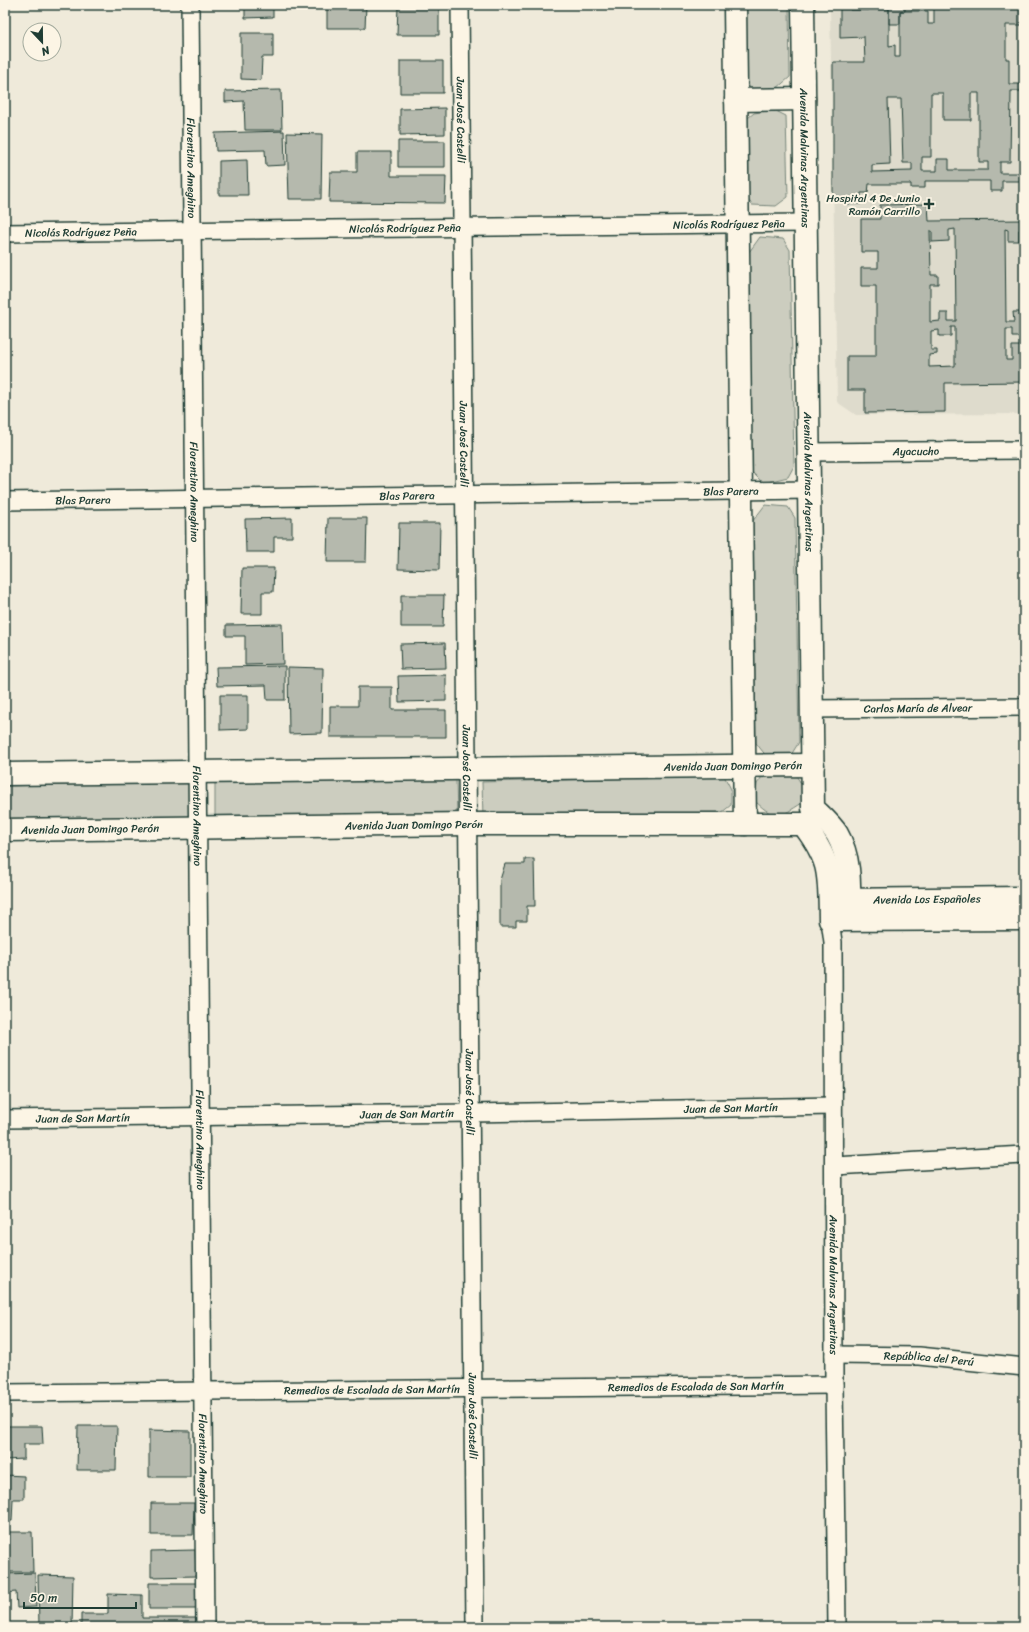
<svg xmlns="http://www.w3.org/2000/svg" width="1029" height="1632" font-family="Sriracha,sans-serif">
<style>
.built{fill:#dedbcc}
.green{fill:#cccdbf;stroke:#76857a}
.building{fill:#b5b9ad;stroke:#1f3d34;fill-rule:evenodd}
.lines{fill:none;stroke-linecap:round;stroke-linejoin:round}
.street-casing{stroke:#1f3d34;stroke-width:20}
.secondary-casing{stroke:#1f3d34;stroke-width:25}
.street{stroke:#fcf5e5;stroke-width:17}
.secondary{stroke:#fcf5e5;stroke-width:22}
.poi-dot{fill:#1f3d34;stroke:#fcf5e5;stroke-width:1.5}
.labels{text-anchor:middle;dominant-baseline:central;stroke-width:4;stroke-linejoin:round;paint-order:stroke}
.street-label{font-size:11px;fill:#1f3d34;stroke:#fcf5e5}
.poi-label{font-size:11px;fill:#1f3d34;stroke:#fcf5e5;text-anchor:end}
</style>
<rect width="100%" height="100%" fill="#efeada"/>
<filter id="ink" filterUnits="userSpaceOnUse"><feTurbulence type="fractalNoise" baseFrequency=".025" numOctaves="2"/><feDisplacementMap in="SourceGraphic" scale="8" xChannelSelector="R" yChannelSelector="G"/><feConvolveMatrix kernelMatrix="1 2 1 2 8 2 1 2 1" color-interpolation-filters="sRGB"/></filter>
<g filter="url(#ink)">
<path class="built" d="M830 5H1024V414L856 415 837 402Z"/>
<path class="green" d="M742 5H789L790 77 776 89 752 91 743 76Z
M774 110 786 116 788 197 776 206 752 205 744 193 743 122 754 113Z
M760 237 783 239 790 250 794 466 788 477 763 483 750 470 747 255Z
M765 505 788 507 795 518 799 742 791 755 767 757 756 743 752 522Z
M764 774H795L804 788 802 803C780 817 776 821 755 801L757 784Z
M724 776 731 789V805L721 813 483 818 482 782Z
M456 780 457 816 215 820V783Z
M191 782 192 818 5 823V786Z"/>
<path class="building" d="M245 5H273V17L245 18Z
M327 5H366L365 28H327Z
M398 5H439V35H397Z
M850 5H869V10H850Z
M889 5H905V11H900V24H889Z
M934 5H976V9L1024 8V25H1006V59H1009V84H1024V91H1011L1010 162H1000V173H1021L1022 98H1024V189H1021V181H1002V191H990V181H925V188H911V184H869L868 193H861V204H844V198H833V62H865L864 37 840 38V9H889V46L895 45V57H900V11H928V24H934ZM931 93H943V120H971V93H979V162H988V170H949V159H937V171H922V157H931ZM888 99H901L903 163H912V171L872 172V165L890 164Z
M241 33H273V57H262L261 80 241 79Z
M400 61H443V93H400Z
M281 90 282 130H245L244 101 225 102V91Z
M445 108V134L400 135V109Z
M284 131 285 165 266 166 265 150 216 151 215 133Z
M287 133 322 134 321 199H289Z
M398 141H445V167H398Z
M357 152H391V176H446L445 203 329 202 330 172H357Z
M247 160 248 195H219V161Z
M928 204 929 221 1024 220V230H1019V241H1008V230L1005 229 1006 322H1014L1013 312H1021V322H1024V328H1020V337H1012V329H1006V360H1012V346H1024V382L945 383V412L865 413V390H847V356H876V286H861V268H878V252H861V219H880V205ZM955 229 956 321H948V313H940V321L930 322V284H938V275H931L930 231H932V242L949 241V230ZM951 327H955V366L929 367V355L937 354V350H931V331L939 330V336H951Z
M292 518V537H274V552H246L245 519Z
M328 518H367L366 562H327Z
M399 523H440L439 570 398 569Z
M242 568H274L273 592H262V614H241Z
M401 595H444L443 627H401Z
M282 624 283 664 245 665V636H226V625Z
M445 643 446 668 401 669 400 644Z
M285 666V700H267L266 685 217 686 216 667Z
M288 667 323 668 322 733 289 734Z
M446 675V701L399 702 398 676Z
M358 687H392V710H446V737H330V706H358Z
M220 695H248V729L220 730Z
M525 859H534L535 906H527V921H516V927H500V880L505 864H525Z
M5 1426H42L43 1444H24V1459L5 1460Z
M78 1426H117L116 1470H77Z
M149 1430 190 1431V1477H149Z
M5 1475 24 1476V1499H13L12 1521H5Z
M151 1503H194L193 1535H151Z
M5 1532H32L33 1572H5Z
M195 1550 196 1576 151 1577V1551Z
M35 1573 36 1607 17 1608 16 1592 5 1593V1574Z
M38 1575 73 1576 72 1627H39Z
M149 1583H196V1609H149Z
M108 1594 142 1595V1618H197V1627H81V1614H108Z"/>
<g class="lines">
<g class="street-casing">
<g id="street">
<path id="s1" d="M190 5 205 1627"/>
<path id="s2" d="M460 5 475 1627"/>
<path id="s3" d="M5 233 806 223"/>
<path id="s4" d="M809 452 1024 450"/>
<path id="s5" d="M5 501 809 490"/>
<path id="s6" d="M812 709 1024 707"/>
<path id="s7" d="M830 920 833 942 834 1385 837 1627"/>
<path id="s8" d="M5 1119 471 1113 833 1106"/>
<path d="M835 1166 1024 1155"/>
<path id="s9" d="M834 1355 919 1356 1024 1367"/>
<path id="s10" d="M5 1393 834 1385"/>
</g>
</g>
<g class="secondary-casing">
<g id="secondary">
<path d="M735 5 745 824"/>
<path id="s11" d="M803 5 813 808C821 816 831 824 837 834 852 860 849 890 849 919"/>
<path d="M736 100 804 99"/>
<path id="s12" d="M5 774 813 765"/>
<path d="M803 824C832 862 829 875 830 920L1024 919"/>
<path id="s13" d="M5 830 468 824H803"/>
<path id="s14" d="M835 900 1024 898"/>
</g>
</g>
<use href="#street" class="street"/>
<use href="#secondary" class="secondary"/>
</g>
</g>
<path class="poi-dot" d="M927 198h4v4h4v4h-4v4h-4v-4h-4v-4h4z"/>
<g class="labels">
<g class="street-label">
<text stroke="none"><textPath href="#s2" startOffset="115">Juan José Castelli</textPath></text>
<text stroke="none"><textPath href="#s11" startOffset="153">Avenida Malvinas Argentinas</textPath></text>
<text stroke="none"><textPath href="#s1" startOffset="163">Florentino Ameghino</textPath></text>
<text stroke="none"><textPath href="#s3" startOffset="724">Nicolás Rodríguez Peña</textPath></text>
<text stroke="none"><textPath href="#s3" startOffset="400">Nicolás Rodríguez Peña</textPath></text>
<text stroke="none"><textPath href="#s3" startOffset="76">Nicolás Rodríguez Peña</textPath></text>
<text stroke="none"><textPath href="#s2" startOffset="439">Juan José Castelli</textPath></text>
<text stroke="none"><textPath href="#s4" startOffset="107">Ayacucho</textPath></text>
<text stroke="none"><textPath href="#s11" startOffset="477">Avenida Malvinas Argentinas</textPath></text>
<text stroke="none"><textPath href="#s5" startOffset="726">Blas Parera</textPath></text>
<text stroke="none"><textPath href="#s1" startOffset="487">Florentino Ameghino</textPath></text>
<text stroke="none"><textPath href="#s5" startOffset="402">Blas Parera</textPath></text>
<text stroke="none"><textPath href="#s5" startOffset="78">Blas Parera</textPath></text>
<text stroke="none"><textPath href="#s6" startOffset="106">Carlos María de Alvear</textPath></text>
<text stroke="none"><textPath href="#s12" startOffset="728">Avenida Juan Domingo Perón</textPath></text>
<text stroke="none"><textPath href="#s2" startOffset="763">Juan José Castelli</textPath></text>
<text stroke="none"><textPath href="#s1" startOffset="811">Florentino Ameghino</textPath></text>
<text stroke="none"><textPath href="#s13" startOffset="409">Avenida Juan Domingo Perón</textPath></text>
<text stroke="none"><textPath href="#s13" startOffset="85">Avenida Juan Domingo Perón</textPath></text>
<text stroke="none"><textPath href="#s14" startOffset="92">Avenida Los Españoles</textPath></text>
<text stroke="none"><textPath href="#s2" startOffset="1087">Juan José Castelli</textPath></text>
<text stroke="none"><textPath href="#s8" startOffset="726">Juan de San Martín</textPath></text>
<text stroke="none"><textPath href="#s8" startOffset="402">Juan de San Martín</textPath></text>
<text stroke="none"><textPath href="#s8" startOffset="78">Juan de San Martín</textPath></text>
<text stroke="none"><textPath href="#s1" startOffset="1135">Florentino Ameghino</textPath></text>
<text stroke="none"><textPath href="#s7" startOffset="365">Avenida Malvinas Argentinas</textPath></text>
<text stroke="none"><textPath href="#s9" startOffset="95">República del Perú</textPath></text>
<text stroke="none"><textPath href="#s10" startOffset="691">Remedios de Escalada de San Martín</textPath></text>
<text stroke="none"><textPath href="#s10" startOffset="367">Remedios de Escalada de San Martín</textPath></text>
<text stroke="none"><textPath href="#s2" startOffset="1411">Juan José Castelli</textPath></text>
<text stroke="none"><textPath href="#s1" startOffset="1459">Florentino Ameghino</textPath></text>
</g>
<g class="poi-label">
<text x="920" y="198">Hospital 4 De Junio<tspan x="920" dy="13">Ramón Carrillo</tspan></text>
</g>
</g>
<rect width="1029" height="1632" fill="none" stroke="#fcf5e5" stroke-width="20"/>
<rect x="10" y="10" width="1009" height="1612" fill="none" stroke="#1f3d34" stroke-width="1.5" filter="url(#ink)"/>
<g transform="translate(42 42) rotate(158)"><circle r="19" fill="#fcf5e5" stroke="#a4ab9e"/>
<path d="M0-3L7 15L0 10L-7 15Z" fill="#1f3d34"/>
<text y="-6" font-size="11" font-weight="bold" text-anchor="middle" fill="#1f3d34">N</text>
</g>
<path d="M24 1602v6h112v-6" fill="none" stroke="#1f3d34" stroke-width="2"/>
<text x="30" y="1602" font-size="12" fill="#1f3d34" stroke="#fcf5e5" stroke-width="3" paint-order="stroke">50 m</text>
</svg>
